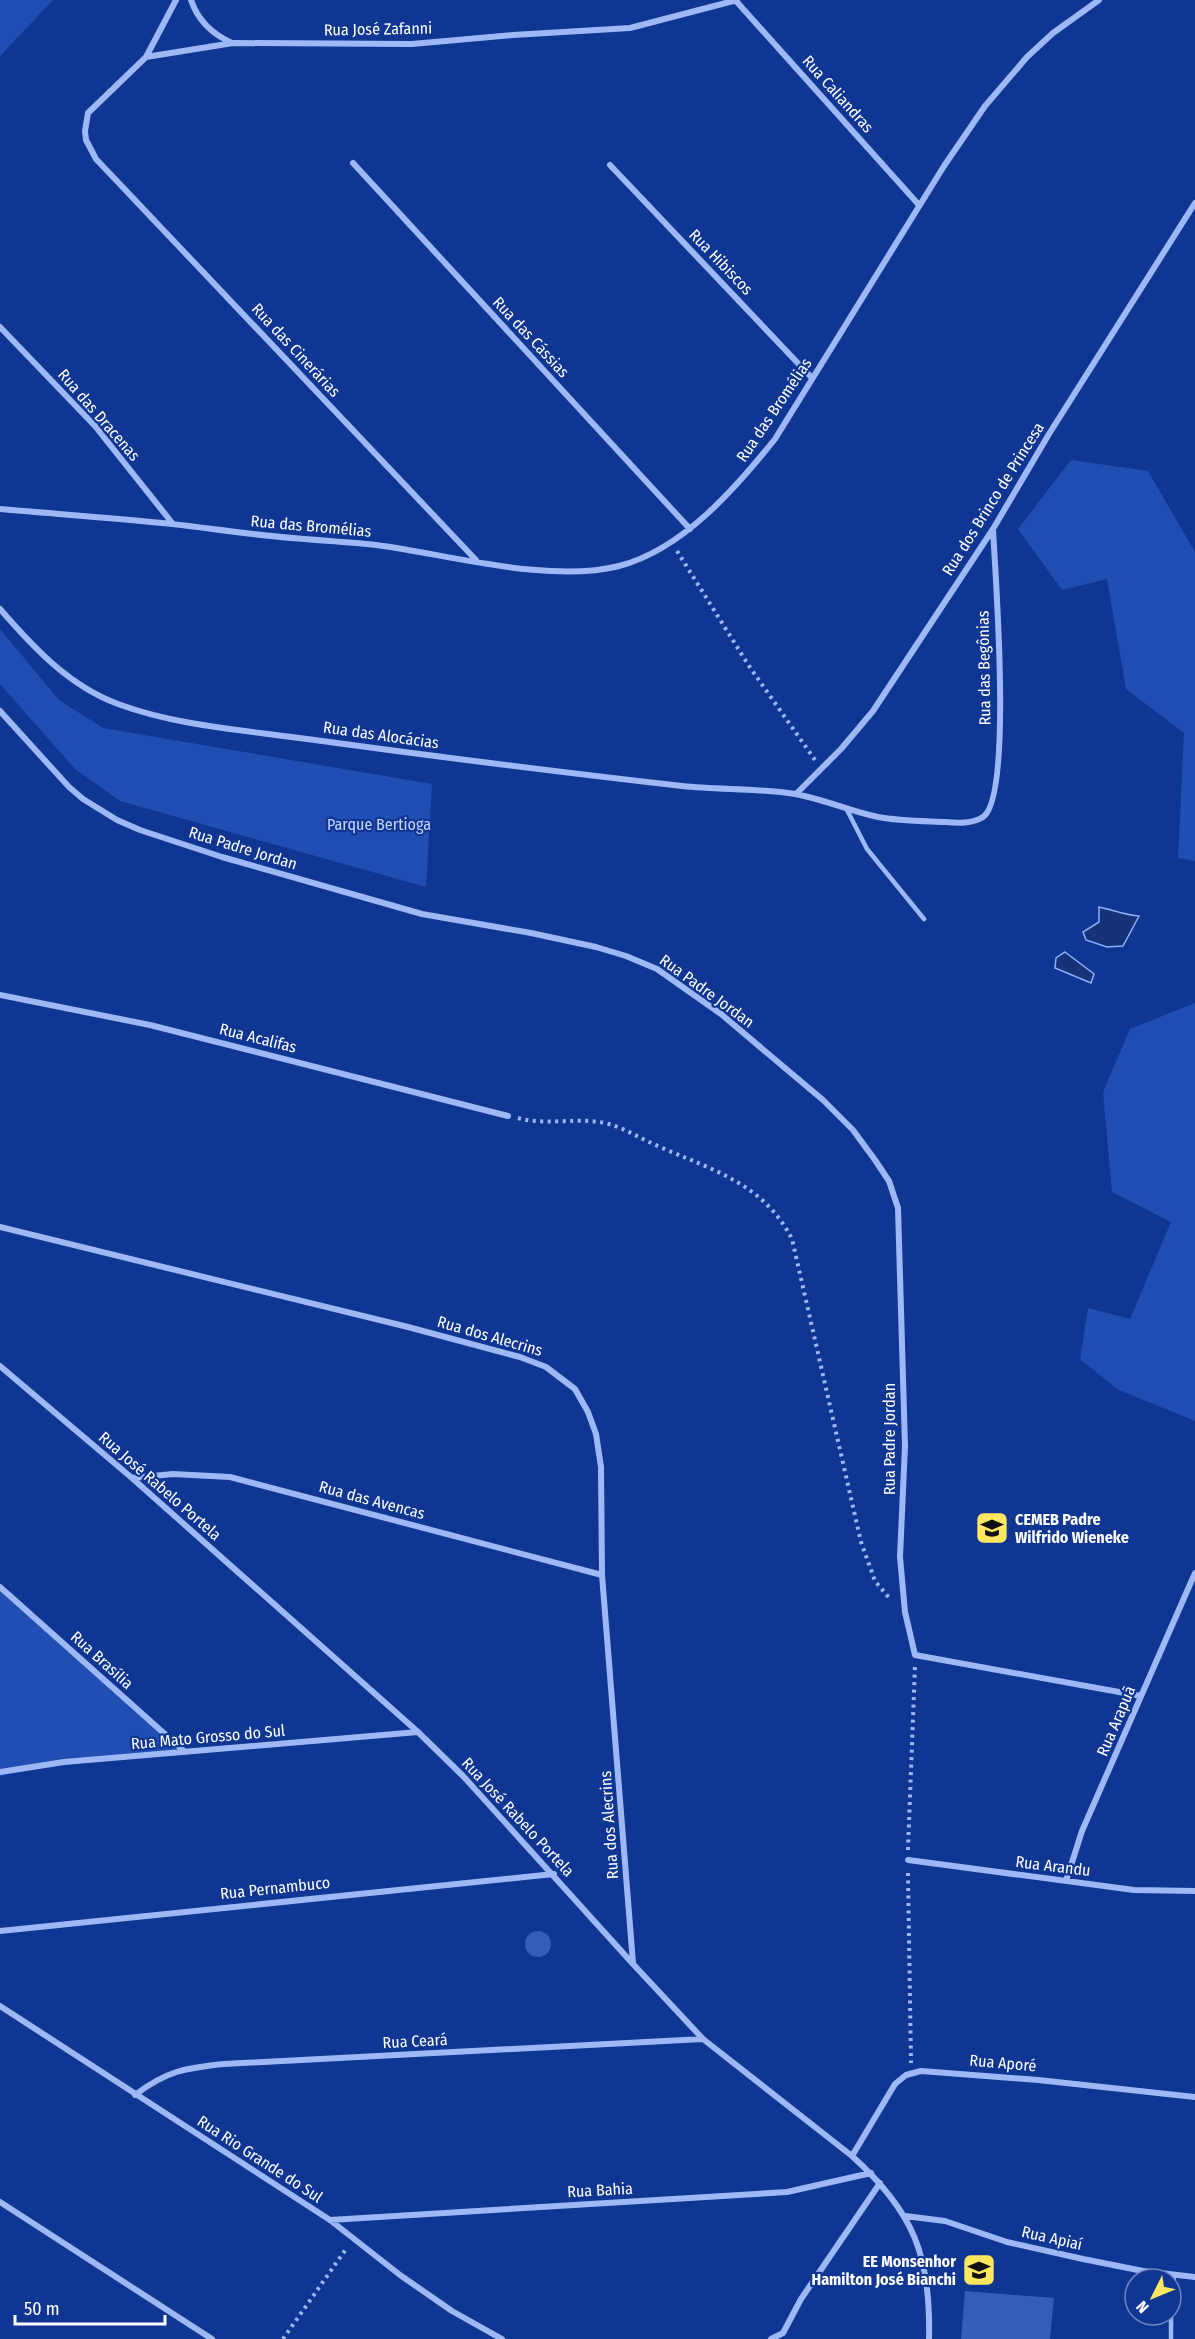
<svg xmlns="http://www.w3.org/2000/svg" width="1195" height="2339" font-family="'Fira Sans Condensed',sans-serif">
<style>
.green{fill:#214eb3}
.water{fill:#16337a;stroke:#8fb0f7;stroke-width:1.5}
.building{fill:#345cbb}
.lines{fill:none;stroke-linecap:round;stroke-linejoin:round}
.path{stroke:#9db8f4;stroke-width:4;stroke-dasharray:3 4.5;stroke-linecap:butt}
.service{stroke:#9db8f4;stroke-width:4.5}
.minor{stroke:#9db8f4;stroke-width:6}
.labels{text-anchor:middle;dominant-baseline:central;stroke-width:4.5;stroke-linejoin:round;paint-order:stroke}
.street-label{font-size:16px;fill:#fff;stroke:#103694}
.park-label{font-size:16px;fill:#c5d7fe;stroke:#103694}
.poi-label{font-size:16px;font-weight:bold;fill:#fff;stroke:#103694;text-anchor:start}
</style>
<rect width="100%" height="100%" fill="#103694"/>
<path class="green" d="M0 0H53L0 56Z
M1071 460 1148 471 1195 552V861L1178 858 1184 733 1126 689 1107 579 1062 590 1018 529Z
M0 629 59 700 103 728 432 784 426 887 120 801 75 769 0 684Z
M1195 1003V1421L1117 1389 1080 1359 1088 1308 1130 1319 1171 1222 1112 1192 1103 1092 1130 1029Z
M0 1587 185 1752 79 1761 0 1776Z"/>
<path class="water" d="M1099 907C1113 910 1125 915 1139 916L1123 946 1107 947 1086 940 1083 932 1099 922Z
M1065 952 1094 974 1091 983 1055 968 1056 958Z"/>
<path class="building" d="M525 1944a13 13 0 1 1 26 0a13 13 0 1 1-26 0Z
M965 2291 1054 2298 1050 2339H961Z"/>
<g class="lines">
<path class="path" d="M677 551 749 666 815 760
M518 1118C546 1126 576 1117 605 1123 625 1128 641 1139 660 1147 713 1170 764 1184 792 1239L861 1542 875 1581 891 1600
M908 1850 915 1666
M908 1873 911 2063
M283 2339 346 2249"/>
<path class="service" d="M846 808 867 849 924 919
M1171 2310 1174 2275
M1171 2315V2339"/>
<path class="minor" d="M191 0C198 21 212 34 232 43
M736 1 919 205
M146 57 176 0
M353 163 690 529
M610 165 812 378
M0 327 95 426 173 524
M0 509C57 514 115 518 172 524 199 527 226 531 253 534 294 539 335 541 376 545 447 554 549 584 619 566 682 550 736 488 775 439L944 166 985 106 1027 57 1053 33 1099 0
M476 560 96 159 86 140 85 131 88 113 146 57 233 43 412 44 513 35 630 28 737 0
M0 609C33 647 69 686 118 704 177 726 244 730 307 739 432 756 557 772 682 786 720 790 758 788 795 794 823 799 850 811 878 817 900 821 923 821 945 822 957 823 972 824 983 817 1013 797 995 571 993 529
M0 711 69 787 83 799 117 820 140 830 222 857 422 914 531 933 596 947 626 956 657 969 721 1014 823 1100 853 1130 875 1160 889 1181 898 1208 905 1446 900 1557 905 1612 915 1655 1141 1696
M796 794 841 749 873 711 993 529 1049 434 1195 203
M0 995 150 1025 508 1116
M0 1227 408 1327 520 1357 546 1367 575 1389 588 1412 596 1434 601 1467 602 1575 633 1963
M0 1366 132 1478 418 1732 464 1777 633 1964 703 2039 852 2156C914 2212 931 2256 929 2339
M132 1478 173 1474 230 1477 602 1575
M0 1587 185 1752
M0 1772 64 1762 418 1732
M908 1860 1134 1890 1195 1891
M1066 1881 1082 1831 1195 1573
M0 1931 554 1874
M0 2006 330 2220 400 2275 452 2311 502 2339
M135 2095C166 2071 185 2068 224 2064L703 2039
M852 2156 895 2084 906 2075 921 2071 1038 2080 1195 2097
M0 2202 212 2339
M905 2216 945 2221 1007 2242 1083 2259 1143 2271 1195 2277
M330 2220 787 2192 871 2173
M771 2339 783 2333 801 2299 880 2183"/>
</g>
<defs>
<g id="school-square" transform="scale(1.725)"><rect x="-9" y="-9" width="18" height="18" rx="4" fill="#ffe860" stroke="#103694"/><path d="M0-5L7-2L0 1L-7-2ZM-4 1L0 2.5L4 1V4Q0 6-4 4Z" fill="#111"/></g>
</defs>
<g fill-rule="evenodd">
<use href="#school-square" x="992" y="1528"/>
<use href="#school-square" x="979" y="2270"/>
</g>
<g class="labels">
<g class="street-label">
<text transform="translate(378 29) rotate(-1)">Rua José Zafanni</text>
<text transform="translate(838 94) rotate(48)">Rua Caliandras</text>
<text transform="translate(721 262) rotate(46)">Rua Hibiscos</text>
<text transform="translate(531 337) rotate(47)">Rua das Cássias</text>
<text transform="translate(296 350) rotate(47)">Rua das Cinerárias</text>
<text transform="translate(774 410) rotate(-56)">Rua das Bromélias</text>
<text transform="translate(99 415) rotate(49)">Rua das Dracenas</text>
<text transform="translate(993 499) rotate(-58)">Rua dos Brinco de Princesa</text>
<text transform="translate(311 526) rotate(5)">Rua das Bromélias</text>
<text transform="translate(984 668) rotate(-91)">Rua das Begônias</text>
<text transform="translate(381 735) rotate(8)">Rua das Alocácias</text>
<text transform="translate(243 848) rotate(17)">Rua Padre Jordan</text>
<text transform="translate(707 991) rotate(36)">Rua Padre Jordan</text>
<text transform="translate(258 1038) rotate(14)">Rua Acalifas</text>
<text transform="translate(490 1336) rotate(16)">Rua dos Alecrins</text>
<text transform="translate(889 1439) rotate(-90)">Rua Padre Jordan</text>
<text transform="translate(160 1486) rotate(41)">Rua José Rabelo Portela</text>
<text transform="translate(372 1500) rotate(15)">Rua das Avencas</text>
<text transform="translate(102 1660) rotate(42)">Rua Brasília</text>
<text transform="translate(1116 1721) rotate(-67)">Rua Arapuã</text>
<text transform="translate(208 1737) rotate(-5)">Rua Mato Grosso do Sul</text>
<text transform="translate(518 1817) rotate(47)">Rua José Rabelo Portela</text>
<text transform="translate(609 1825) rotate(-94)">Rua dos Alecrins</text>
<text transform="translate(1053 1866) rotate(7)">Rua Arandu</text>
<text transform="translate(275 1888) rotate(-6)">Rua Pernambuco</text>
<text transform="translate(415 2041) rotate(-3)">Rua Ceará</text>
<text transform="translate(1003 2063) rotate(5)">Rua Aporé</text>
<text transform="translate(260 2159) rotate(33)">Rua Rio Grande do Sul</text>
<text transform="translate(600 2190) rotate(-3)">Rua Bahia</text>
<text transform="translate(1052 2238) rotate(13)">Rua Apiaí</text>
</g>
<g class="park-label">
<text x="379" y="824">Parque Bertioga</text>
</g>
<g class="poi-label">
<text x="1015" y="1519">CEMEB Padre<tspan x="1015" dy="18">Wilfrido Wieneke</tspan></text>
<text x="956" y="2261" text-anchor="end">EE Monsenhor<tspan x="956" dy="18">Hamilton José Bianchi</tspan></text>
</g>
</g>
<g transform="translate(1153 2297) rotate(227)"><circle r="28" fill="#103694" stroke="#7086bf" stroke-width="1.5"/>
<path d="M0-4.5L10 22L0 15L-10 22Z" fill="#ffe860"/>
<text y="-9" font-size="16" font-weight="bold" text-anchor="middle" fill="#ffffff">N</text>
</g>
<path d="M15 2315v9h150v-9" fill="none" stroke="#ffffff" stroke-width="3"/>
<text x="24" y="2315" font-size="18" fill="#ffffff" stroke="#103694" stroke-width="4.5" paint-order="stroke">50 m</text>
</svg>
